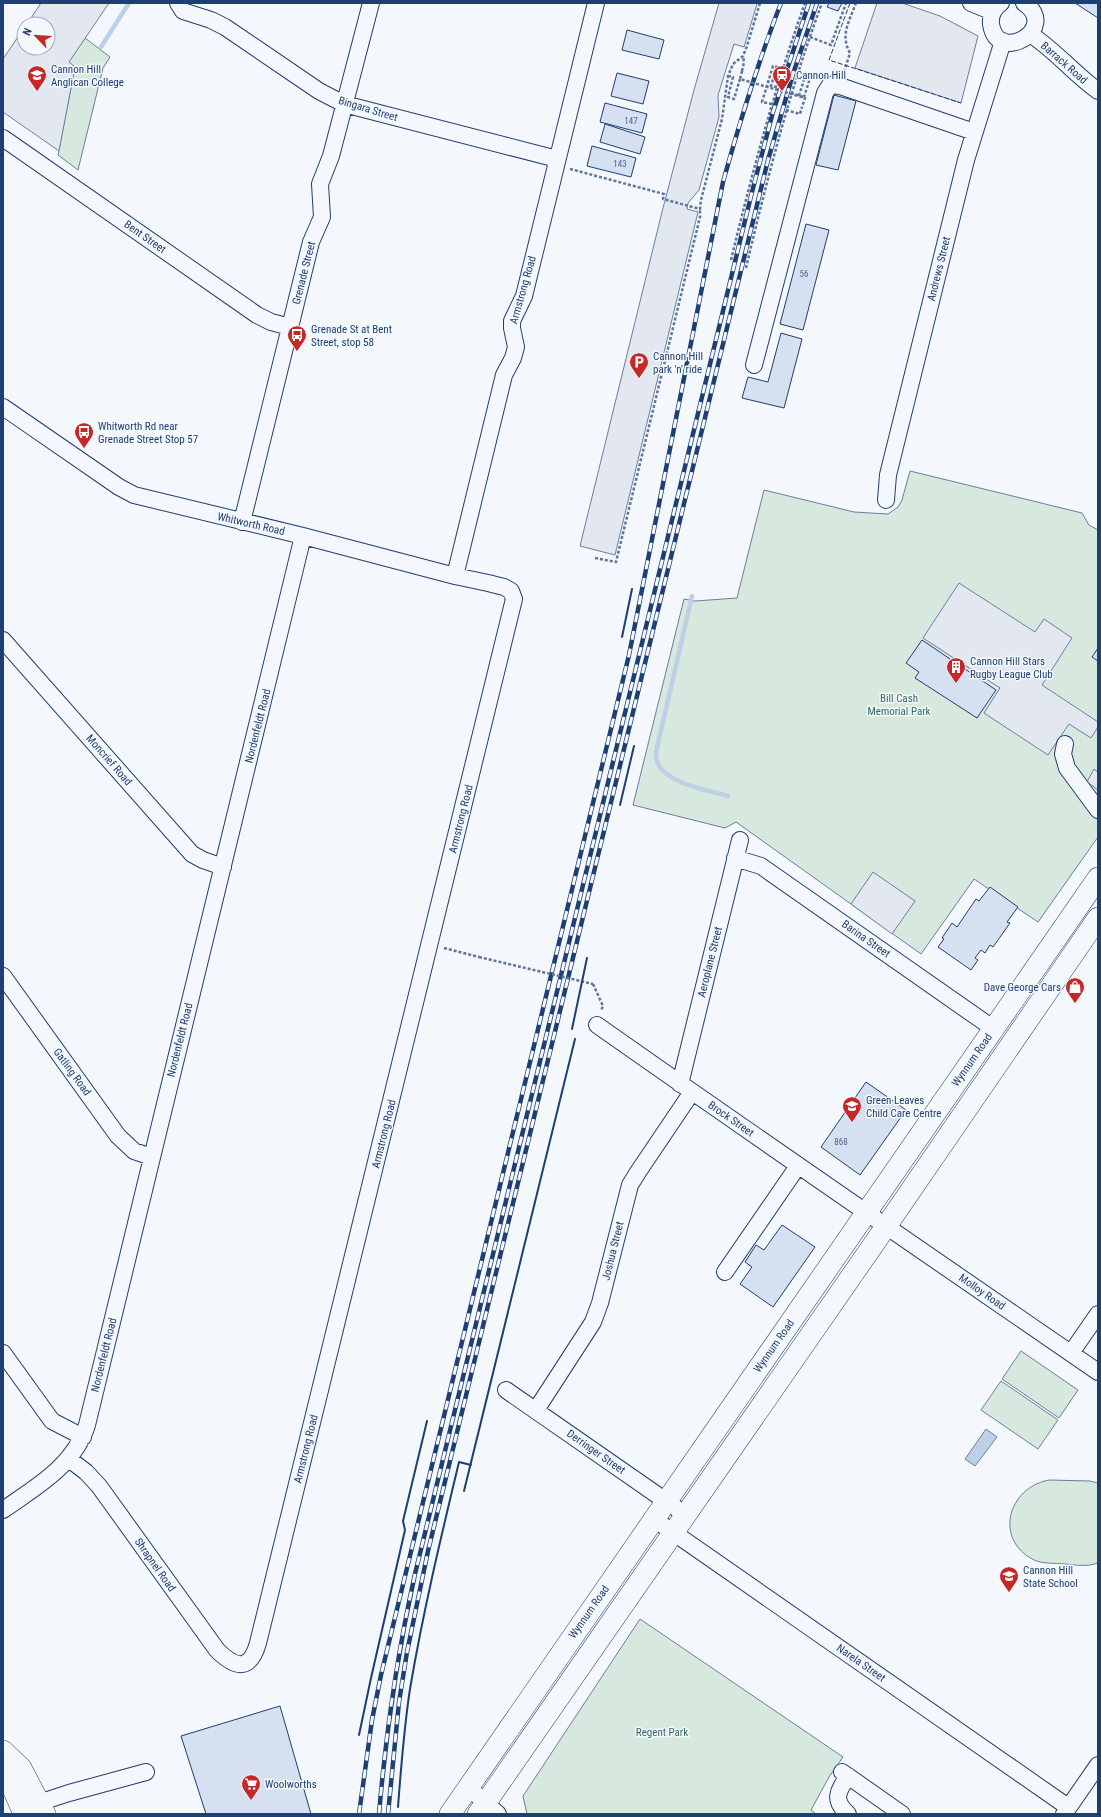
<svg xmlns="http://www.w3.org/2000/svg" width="1101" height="1817" font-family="'Roboto Condensed',sans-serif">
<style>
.green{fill:#d7e8df;stroke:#687fa3}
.parking{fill:#e3e8f0;stroke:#687fa3}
.water{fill:#bed0e5;stroke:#687fa3}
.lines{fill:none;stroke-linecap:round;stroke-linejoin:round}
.stream{stroke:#bed0e5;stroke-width:4.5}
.building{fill:#d5e0f0;stroke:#1d3f73}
.minor-casing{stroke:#1d3f73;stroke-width:18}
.major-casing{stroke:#1d3f73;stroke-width:22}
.path{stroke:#5e769c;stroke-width:2.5;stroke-dasharray:3 2;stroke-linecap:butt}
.minor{stroke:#f4f7fb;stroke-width:16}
.major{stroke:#f4f7fb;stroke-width:21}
.rail-casing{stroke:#1d3f73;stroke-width:4.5}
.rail{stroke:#f4f7fb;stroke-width:3;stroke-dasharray:9;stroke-linecap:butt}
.path-bridge{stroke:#5e769c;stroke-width:2.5;stroke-dasharray:3 2;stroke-linecap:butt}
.fence{stroke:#1d3f73;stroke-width:1;stroke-dasharray:5 2;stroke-linecap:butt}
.wall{stroke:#1d3f73;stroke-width:2}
.labels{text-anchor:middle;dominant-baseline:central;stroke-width:3;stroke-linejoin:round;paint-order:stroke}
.number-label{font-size:9px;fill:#4b6792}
.street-label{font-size:11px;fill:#1d3f73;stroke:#f4f7fb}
.poi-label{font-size:11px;fill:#1d3f73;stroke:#f4f7fb;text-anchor:start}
.park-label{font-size:11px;fill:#2c6c60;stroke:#f4f7fb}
</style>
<rect width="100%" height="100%" fill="#f4f7fb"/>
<path class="green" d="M85 38 110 57 103 68 78 170 58 155 75 67 68 62Z
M910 471 1082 513 1089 525 1098 530V837L1038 922 974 879 921 954 736 822 725 828 633 805 684 599 695 601 737 598 764 490 854 512 888 514 898 507 902 500Z
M1021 1351 1078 1390 1059 1418 1002 1379Z
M1001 1381 1058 1420 1038 1449 981 1410Z
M1049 1480 1090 1481 1098 1483V1563C1087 1567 1076 1565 1065 1564 1056 1563 1042 1564 1034 1560 994 1540 1007 1488 1049 1480Z
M640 1619 843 1757 829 1777 811 1810 816 1814H527L523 1796Z"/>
<path class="parking" d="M41 3H109L69 62 75 67 59 151 3 112V59L24 28V48H48V24H27Z
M719 3H756L757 4 744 47 734 44 718 95 719 117 699 190 688 203 687 209 698 212 615 555 580 546 663 208 694 90Z
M877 3H902L940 16 978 36 961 103 855 68Z
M959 583 1035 632 1044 619 1072 638 1042 685 1098 722V727L1091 738 1069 724 1048 755 984 713 1000 688 923 638Z
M1094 769 1098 772V790L1087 782Z
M873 872 915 901 892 934 851 904Z"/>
<path class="water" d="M986 1429 997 1437 975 1466 965 1459Z"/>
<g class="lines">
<path class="stream" d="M101 47 129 3
M692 596 656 752C656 756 656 761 658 764 668 784 708 790 728 796"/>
</g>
<path class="building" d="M829 3H842L838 11 827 7Z
M1075 3H1098V18Z
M627 30 664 40 659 59 622 50Z
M617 73 649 81 643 104 611 96Z
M834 95 856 101 838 170 816 165Z
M605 103 647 114 642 133 600 122Z
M605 124 645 137 640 154 600 142Z
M592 146 636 158 631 177 587 166Z
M806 224 829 230 803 330 780 324Z
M781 333 802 339 784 408 742 398 748 377 768 382Z
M922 640 996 690 977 718 915 678 919 672 906 663Z
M1098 648V661L1092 657Z
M990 887 1018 907 1007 922 1010 923 993 947 990 945 985 953 981 950 975 958 978 960 971 970 938 947 944 939 942 938 952 923 957 927 976 899 979 901Z
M866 1082 906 1110 860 1175 821 1147Z
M782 1225 815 1247 773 1307 740 1284 752 1267 745 1262 756 1245 764 1250Z
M280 1706 311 1814H206L181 1736Z"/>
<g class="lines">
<g class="minor-casing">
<path id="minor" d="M178 3 183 11 211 20 225 27 319 91 344 104 557 159
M971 3 993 12
M1001 3C994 8 990 15 991 24 997 66 1061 28 1024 3
M1030 34C1055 50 1074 74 1098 91
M3 138 257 315 271 322 290 327
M754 365 825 93 830 85 840 86 974 132
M3 407 119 487 134 495 303 536 455 576 488 583 504 587 511 591 514 599 258 1643C250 1671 236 1669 217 1650L99 1486 86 1472 69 1459
M886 500 888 475 966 160 1003 41
M242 522 311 242 322 217 320 184 331 156 371 3
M455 576 504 375 513 358 516 347 512 328V321L524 296 596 3
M3 640 192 854 203 860 223 867
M1065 744 1063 754 1067 768 1098 810
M735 858 761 866 994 1029
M3 976 118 1136 134 1151 151 1157
M597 1025C763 1142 931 1257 1098 1372
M680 1084 740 840
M725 1272 798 1166
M3 1353 52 1421 83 1437
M1071 1353 1098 1314
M506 1390 686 1515
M536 1410 593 1322 600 1303 630 1185 638 1172 692 1092
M3 1510C36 1487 74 1466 87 1425L303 536
M654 1519 1068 1807
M842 1772 902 1814
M468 1787 498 1814
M29 1806 69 1793 146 1772
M848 1814C832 1800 838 1791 848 1776
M1064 1814 1098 1765"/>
</g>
<g class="major-casing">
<path id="major" d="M3 1751 21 1768 45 1814
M3 1766 24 1814
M450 1814 1098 878
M478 1814 887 1225 1098 918"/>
</g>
<path class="path" d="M810 37 831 45 846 3
M742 71 744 62 743 56
M844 72 850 53C840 35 849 22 856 3
M728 76 733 77 728 97 734 99 740 79
M791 93 804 97
M772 104 762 102 773 66 777 67 771 86 777 87
M786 110 800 114 802 107
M570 169 664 194 663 199 700 209 701 200 722 119 728 76 733 64 743 56 747 46 760 3
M731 260C752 173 775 87 805 3
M746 268C767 179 790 89 822 3
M595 558 616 562 700 217V209
M444 948 479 957
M593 984 603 1006 601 1011"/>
<use href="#minor" class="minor"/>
<use href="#major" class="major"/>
<g class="rail-casing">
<path id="rail" d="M359 1814 372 1720 381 1675 629 655 723 182C740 121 758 62 781 3
M379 1814C386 1732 397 1655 415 1574L752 192 773 112 809 3
M388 1814 399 1702 407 1652 428 1551 768 160 793 74 817 3"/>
</g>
<use href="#rail" class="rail"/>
<path class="path-bridge" d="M742 71 740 79 805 98 802 107
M799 96 806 73 811 75 804 97
M479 957 593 984"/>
<path class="fence" d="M850 3 829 60 961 103"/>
<path class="wall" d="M622 637 632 589
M620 805 634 746
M572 1029 587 958
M464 1491 575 1039
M359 1735 371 1678 405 1530 403 1521 427 1421
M398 1807C401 1767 404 1728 410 1689 423 1612 441 1537 459 1462L471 1465"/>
</g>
<defs>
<g id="school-pin" transform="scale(1)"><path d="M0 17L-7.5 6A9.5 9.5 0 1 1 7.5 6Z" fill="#c62828" stroke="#f4f7fb"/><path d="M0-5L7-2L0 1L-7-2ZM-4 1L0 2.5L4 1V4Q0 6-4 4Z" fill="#fff"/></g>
<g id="station-pin" transform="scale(1)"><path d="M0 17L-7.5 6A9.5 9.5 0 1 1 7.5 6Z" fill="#c62828" stroke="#f4f7fb"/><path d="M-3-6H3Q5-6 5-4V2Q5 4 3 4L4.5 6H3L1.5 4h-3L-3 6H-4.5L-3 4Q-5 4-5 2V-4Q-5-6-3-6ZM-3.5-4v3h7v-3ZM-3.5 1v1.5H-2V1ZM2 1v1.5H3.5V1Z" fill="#fff"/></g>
<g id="bus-pin" transform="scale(1)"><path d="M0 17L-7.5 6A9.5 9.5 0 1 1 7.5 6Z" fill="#c62828" stroke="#f4f7fb"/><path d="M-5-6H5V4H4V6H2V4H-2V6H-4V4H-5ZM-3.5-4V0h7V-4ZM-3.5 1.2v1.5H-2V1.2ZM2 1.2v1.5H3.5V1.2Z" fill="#fff"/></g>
<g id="parking-pin" transform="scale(1)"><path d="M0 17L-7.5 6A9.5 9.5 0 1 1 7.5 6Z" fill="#c62828" stroke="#f4f7fb"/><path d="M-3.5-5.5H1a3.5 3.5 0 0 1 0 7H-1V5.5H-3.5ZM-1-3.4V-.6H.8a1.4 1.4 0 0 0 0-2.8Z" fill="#fff"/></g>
<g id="building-pin" transform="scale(1)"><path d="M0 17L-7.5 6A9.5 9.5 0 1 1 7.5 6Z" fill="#c62828" stroke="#f4f7fb"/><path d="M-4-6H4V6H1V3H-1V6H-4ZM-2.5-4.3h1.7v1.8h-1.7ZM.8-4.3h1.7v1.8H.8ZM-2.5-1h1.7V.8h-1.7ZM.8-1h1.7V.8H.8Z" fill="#fff"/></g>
<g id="shop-pin" transform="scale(1)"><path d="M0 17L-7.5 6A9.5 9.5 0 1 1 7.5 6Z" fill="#c62828" stroke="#f4f7fb"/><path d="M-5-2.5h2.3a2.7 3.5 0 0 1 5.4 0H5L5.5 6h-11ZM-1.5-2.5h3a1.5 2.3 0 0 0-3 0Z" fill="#fff"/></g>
<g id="supermarket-pin" transform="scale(1)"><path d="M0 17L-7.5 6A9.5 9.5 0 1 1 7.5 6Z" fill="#c62828" stroke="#f4f7fb"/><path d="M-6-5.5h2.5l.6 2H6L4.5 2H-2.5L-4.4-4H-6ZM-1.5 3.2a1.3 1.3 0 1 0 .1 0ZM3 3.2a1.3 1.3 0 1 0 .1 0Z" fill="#fff"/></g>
</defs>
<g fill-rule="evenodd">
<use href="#school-pin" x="37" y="75"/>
<use href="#station-pin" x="782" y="75"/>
<use href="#bus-pin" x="297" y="335"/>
<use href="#parking-pin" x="639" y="362"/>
<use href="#bus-pin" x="84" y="432"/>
<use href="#building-pin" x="956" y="667"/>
<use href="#shop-pin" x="1075" y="987"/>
<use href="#school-pin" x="852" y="1106"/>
<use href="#school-pin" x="1009" y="1576"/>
<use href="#supermarket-pin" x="251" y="1784"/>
</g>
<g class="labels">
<g class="number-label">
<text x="631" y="121">147</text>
<text x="620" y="164">143</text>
<text x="804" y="274">56</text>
<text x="841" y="1142">868</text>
</g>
<g class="street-label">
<text transform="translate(1064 63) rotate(41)">Barrack Road</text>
<text transform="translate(368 109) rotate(17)">Bingara Street</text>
<text transform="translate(145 237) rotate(35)">Bent Street</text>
<text transform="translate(939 269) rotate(-76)">Andrews Street</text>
<text transform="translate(304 273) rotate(-76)">Grenade Street</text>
<text transform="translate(523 290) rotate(-74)">Armstrong Road</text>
<text transform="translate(251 524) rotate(13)">Whitworth Road</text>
<text transform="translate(258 726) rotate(-76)">Nordenfeldt Road</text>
<text transform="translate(109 760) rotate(49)">Moncrief Road</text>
<text transform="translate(461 819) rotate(-76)">Armstrong Road</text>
<text transform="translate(866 939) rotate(35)">Barina Street</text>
<text transform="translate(710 962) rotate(-76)">Aeroplane Street</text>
<text transform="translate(180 1040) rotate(-76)">Nordenfeldt Road</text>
<text transform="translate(972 1060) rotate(-55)">Wynnum Road</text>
<text transform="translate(72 1072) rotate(54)">Gatling Road</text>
<text transform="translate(731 1119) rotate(35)">Brock Street</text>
<text transform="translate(384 1134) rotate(-76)">Armstrong Road</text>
<text transform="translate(613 1251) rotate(-76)">Joshua Street</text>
<text transform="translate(982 1292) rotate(35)">Molloy Road</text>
<text transform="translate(774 1346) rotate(-55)">Wynnum Road</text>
<text transform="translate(104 1355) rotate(-76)">Nordenfeldt Road</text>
<text transform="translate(306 1449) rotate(-76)">Armstrong Road</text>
<text transform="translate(596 1452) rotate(35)">Derringer Street</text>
<text transform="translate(155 1565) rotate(55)">Shrapnel Road</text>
<text transform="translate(589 1612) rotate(-55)">Wynnum Road</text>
<text transform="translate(861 1663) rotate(35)">Narela Street</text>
</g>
<g class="poi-label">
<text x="51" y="69">Cannon Hill<tspan x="51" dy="13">Anglican College</tspan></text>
<text x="796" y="75">Cannon Hill</text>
<text x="311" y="329">Grenade St at Bent<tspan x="311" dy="13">Street, stop 58</tspan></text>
<text x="653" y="356">Cannon Hill<tspan x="653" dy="13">park 'n' ride</tspan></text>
<text x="98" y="426">Whitworth Rd near<tspan x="98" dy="13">Grenade Street Stop 57</tspan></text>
<text x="970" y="661">Cannon Hill Stars<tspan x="970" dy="13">Rugby League Club</tspan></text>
<text x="1061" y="987" text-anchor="end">Dave George Cars</text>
<text x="866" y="1100">Green Leaves<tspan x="866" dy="13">Child Care Centre</tspan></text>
<text x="1023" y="1570">Cannon Hill<tspan x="1023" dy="13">State School</tspan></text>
<text x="265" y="1784">Woolworths</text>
</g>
<g class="park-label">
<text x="899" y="698">Bill Cash<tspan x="899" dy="13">Memorial Park</tspan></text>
<text x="662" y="1732">Regent Park</text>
</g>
</g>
<rect width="1101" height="1817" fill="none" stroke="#1d3f73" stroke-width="8"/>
<g transform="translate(36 36) rotate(295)"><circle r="19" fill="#f4f7fb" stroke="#9eadc5"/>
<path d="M0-3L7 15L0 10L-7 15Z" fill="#c62828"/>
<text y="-6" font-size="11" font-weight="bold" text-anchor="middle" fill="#1d3f73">N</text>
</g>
</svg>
